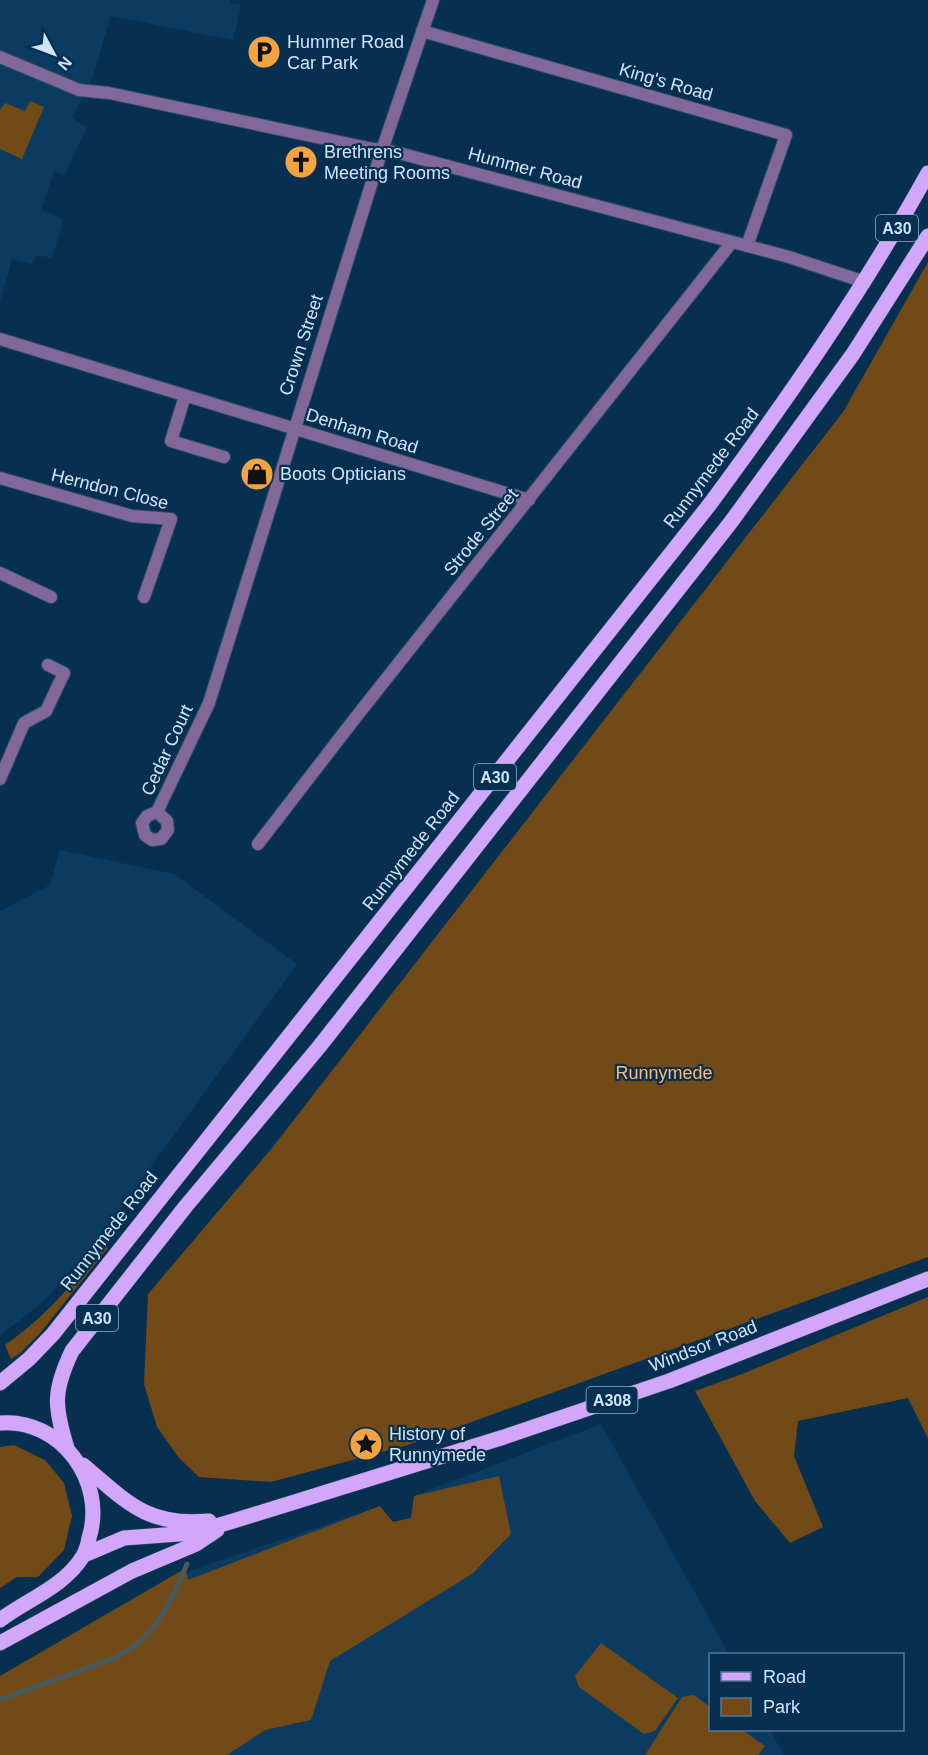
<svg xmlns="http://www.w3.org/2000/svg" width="928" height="1755" font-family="Helvetica,sans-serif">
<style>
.built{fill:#0b3b61}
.green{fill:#724a18}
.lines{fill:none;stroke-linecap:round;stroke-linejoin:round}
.stream{stroke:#46595e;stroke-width:5}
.minor-casing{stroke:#274c6b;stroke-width:14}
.primary-casing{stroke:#274c6b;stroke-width:16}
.minor{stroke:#826799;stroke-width:12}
.primary{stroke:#d2a6f8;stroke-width:15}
.labels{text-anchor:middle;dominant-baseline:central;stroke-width:4.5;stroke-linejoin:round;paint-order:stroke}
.shield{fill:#072f50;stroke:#93aec6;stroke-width:1.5}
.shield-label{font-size:16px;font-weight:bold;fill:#cfe4f9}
.poi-label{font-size:18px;fill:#cfe4f9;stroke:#072f50;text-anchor:start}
.street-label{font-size:18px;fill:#cfe4f9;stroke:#072f50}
.park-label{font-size:18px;fill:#febb70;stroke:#072f50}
</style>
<rect width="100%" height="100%" fill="#072f50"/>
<path class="built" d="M0 0H230V3L241 5 233 40 111 16 92 79 72 118 87 127 64 176 54 172 41 210 64 219 52 258 36 255 32 264 12 259 0 302Z
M60 850 174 874 297 964 104 1232 45 1300 0 1336V911L50 885Z
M601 1424 729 1654H710V1730H770L784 1755H0V1728L162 1629 189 1571 380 1506 393 1522 411 1518 414 1496Z"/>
<path class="green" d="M30 101 44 107 22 159 0 149V110L5 103 25 111Z
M928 262V1257L408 1445 271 1482 199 1477 179 1458 157 1427 144 1384 148 1294 272 1148 843 412Z
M105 1244 108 1248 41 1332 19 1354 11 1359 5 1345C49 1314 71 1285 105 1244Z
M928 1297V1438L908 1398 798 1421 794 1456 823 1527 790 1543 755 1501 695 1391 742 1374Z
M14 1445 45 1460 64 1483 72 1516 64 1550 38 1577H17L0 1588V1447Z
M499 1476 511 1534 472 1574 330 1661 311 1720 265 1730 227 1755H0V1676L186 1568 188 1580 380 1506 393 1522 411 1518 414 1496Z
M601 1643 678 1698 655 1731 644 1734 579 1687 575 1676Z
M694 1695 710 1707V1730H742L765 1746 758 1755H645L682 1697Z"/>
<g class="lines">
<path class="stream" d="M0 1700 117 1657C126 1651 137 1646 144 1638 164 1617 176 1590 187 1564"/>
<g class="minor-casing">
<path id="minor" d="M422 31 786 135 747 246
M0 57 79 90 109 93 373 149 395 152 789 257 865 282
M0 339 529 500
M185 396 171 441 224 457
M0 478 132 516 171 519 144 597
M0 573 51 597
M0 779 24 723 46 711 64 673 48 665
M157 812 167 821 168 830 161 839 152 840 145 835 142 823 147 816 157 812 209 703 382 150 433 0
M258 844 356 717 732 242"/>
</g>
<g class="primary-casing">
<path id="primary" d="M0 1383 29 1359 53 1334 710 504C789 397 864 289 928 173
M0 1423C60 1418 107 1481 89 1538 88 1544 86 1551 83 1556 64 1587 28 1599 0 1620
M67 1448C54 1406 53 1391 72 1351L186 1206 319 1047 731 522 853 354 928 236
M83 1465C127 1502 147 1527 209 1521
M84 1555 124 1538 192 1533 230 1522 504 1437 669 1381 928 1279
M0 1643 132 1571 196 1544 217 1530"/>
</g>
<use href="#minor" class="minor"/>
<use href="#primary" class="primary"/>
</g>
<defs>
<g id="parking-disc" transform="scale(1.725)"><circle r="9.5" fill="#f3a442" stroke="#072f50"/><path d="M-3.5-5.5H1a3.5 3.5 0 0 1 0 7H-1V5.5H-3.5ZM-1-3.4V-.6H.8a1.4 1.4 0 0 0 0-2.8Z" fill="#111"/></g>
<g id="church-disc" transform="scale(1.725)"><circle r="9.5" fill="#f3a442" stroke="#072f50"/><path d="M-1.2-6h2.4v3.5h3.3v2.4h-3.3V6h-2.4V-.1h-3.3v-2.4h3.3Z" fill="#111"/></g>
<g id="shop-disc" transform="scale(1.725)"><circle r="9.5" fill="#f3a442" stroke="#072f50"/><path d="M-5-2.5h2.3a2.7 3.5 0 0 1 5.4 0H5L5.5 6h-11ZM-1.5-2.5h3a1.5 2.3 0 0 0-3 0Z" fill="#111"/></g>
<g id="sight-disc" transform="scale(1.725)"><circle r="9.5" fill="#f3a442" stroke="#072f50"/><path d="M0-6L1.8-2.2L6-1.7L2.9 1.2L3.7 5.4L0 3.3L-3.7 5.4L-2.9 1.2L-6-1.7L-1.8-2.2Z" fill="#111"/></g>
</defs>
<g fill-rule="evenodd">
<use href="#parking-disc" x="264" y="52"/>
<use href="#church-disc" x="301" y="162"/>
<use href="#shop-disc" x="257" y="474"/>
<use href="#sight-disc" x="366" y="1444"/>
</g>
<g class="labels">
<g class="shield">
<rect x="876" y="215" width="42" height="26" rx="4.5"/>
<rect x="474" y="764" width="42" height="26" rx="4.5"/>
<rect x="76" y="1305" width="42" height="26" rx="4.5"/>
<rect x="586.5" y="1387" width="51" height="26" rx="4.5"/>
</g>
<g class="shield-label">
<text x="897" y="228">A30</text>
<text x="495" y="777">A30</text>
<text x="97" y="1318">A30</text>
<text x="612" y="1400">A308</text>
</g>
<g class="poi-label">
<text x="287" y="42">Hummer Road<tspan x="287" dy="21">Car Park</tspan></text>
<text x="324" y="152">Brethrens<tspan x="324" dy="21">Meeting Rooms</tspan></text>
<text x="280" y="474">Boots Opticians</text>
<text x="389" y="1434">History of<tspan x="389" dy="21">Runnymede</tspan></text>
</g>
<g class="street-label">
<text transform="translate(666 82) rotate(16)">King's Road</text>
<text transform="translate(525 168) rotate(15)">Hummer Road</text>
<text transform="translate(301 345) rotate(-72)">Crown Street</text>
<text transform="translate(362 431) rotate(17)">Denham Road</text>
<text transform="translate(711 468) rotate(-53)">Runnymede Road</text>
<text transform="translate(110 489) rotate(14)">Herndon Close</text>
<text transform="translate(481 532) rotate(-51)">Strode Street</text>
<text transform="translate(167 750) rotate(-65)">Cedar Court</text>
<text transform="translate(411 851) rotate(-52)">Runnymede Road</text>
<text transform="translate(109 1231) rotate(-52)">Runnymede Road</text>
<text transform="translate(703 1346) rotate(-21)">Windsor Road</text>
</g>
<g class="park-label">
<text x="664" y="1073">Runnymede</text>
</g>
</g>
<rect x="709" y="1653" width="195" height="78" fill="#072f50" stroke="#577794" stroke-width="1.5"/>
<rect x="721" y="1672" width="30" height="9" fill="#d2a6f8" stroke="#577794" stroke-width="1.5"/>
<text x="763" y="1683" font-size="18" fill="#cfe4f9">Road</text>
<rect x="721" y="1698" width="30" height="18" fill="#724a18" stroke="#577794" stroke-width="1.5"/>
<text x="763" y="1713" font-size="18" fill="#cfe4f9">Park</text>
<g transform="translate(54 54) rotate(131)" stroke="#072f50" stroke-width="4.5" paint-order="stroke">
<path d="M0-4.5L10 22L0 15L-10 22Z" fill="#cfe4f9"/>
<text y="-9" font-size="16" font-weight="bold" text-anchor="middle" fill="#cfe4f9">N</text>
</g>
</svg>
